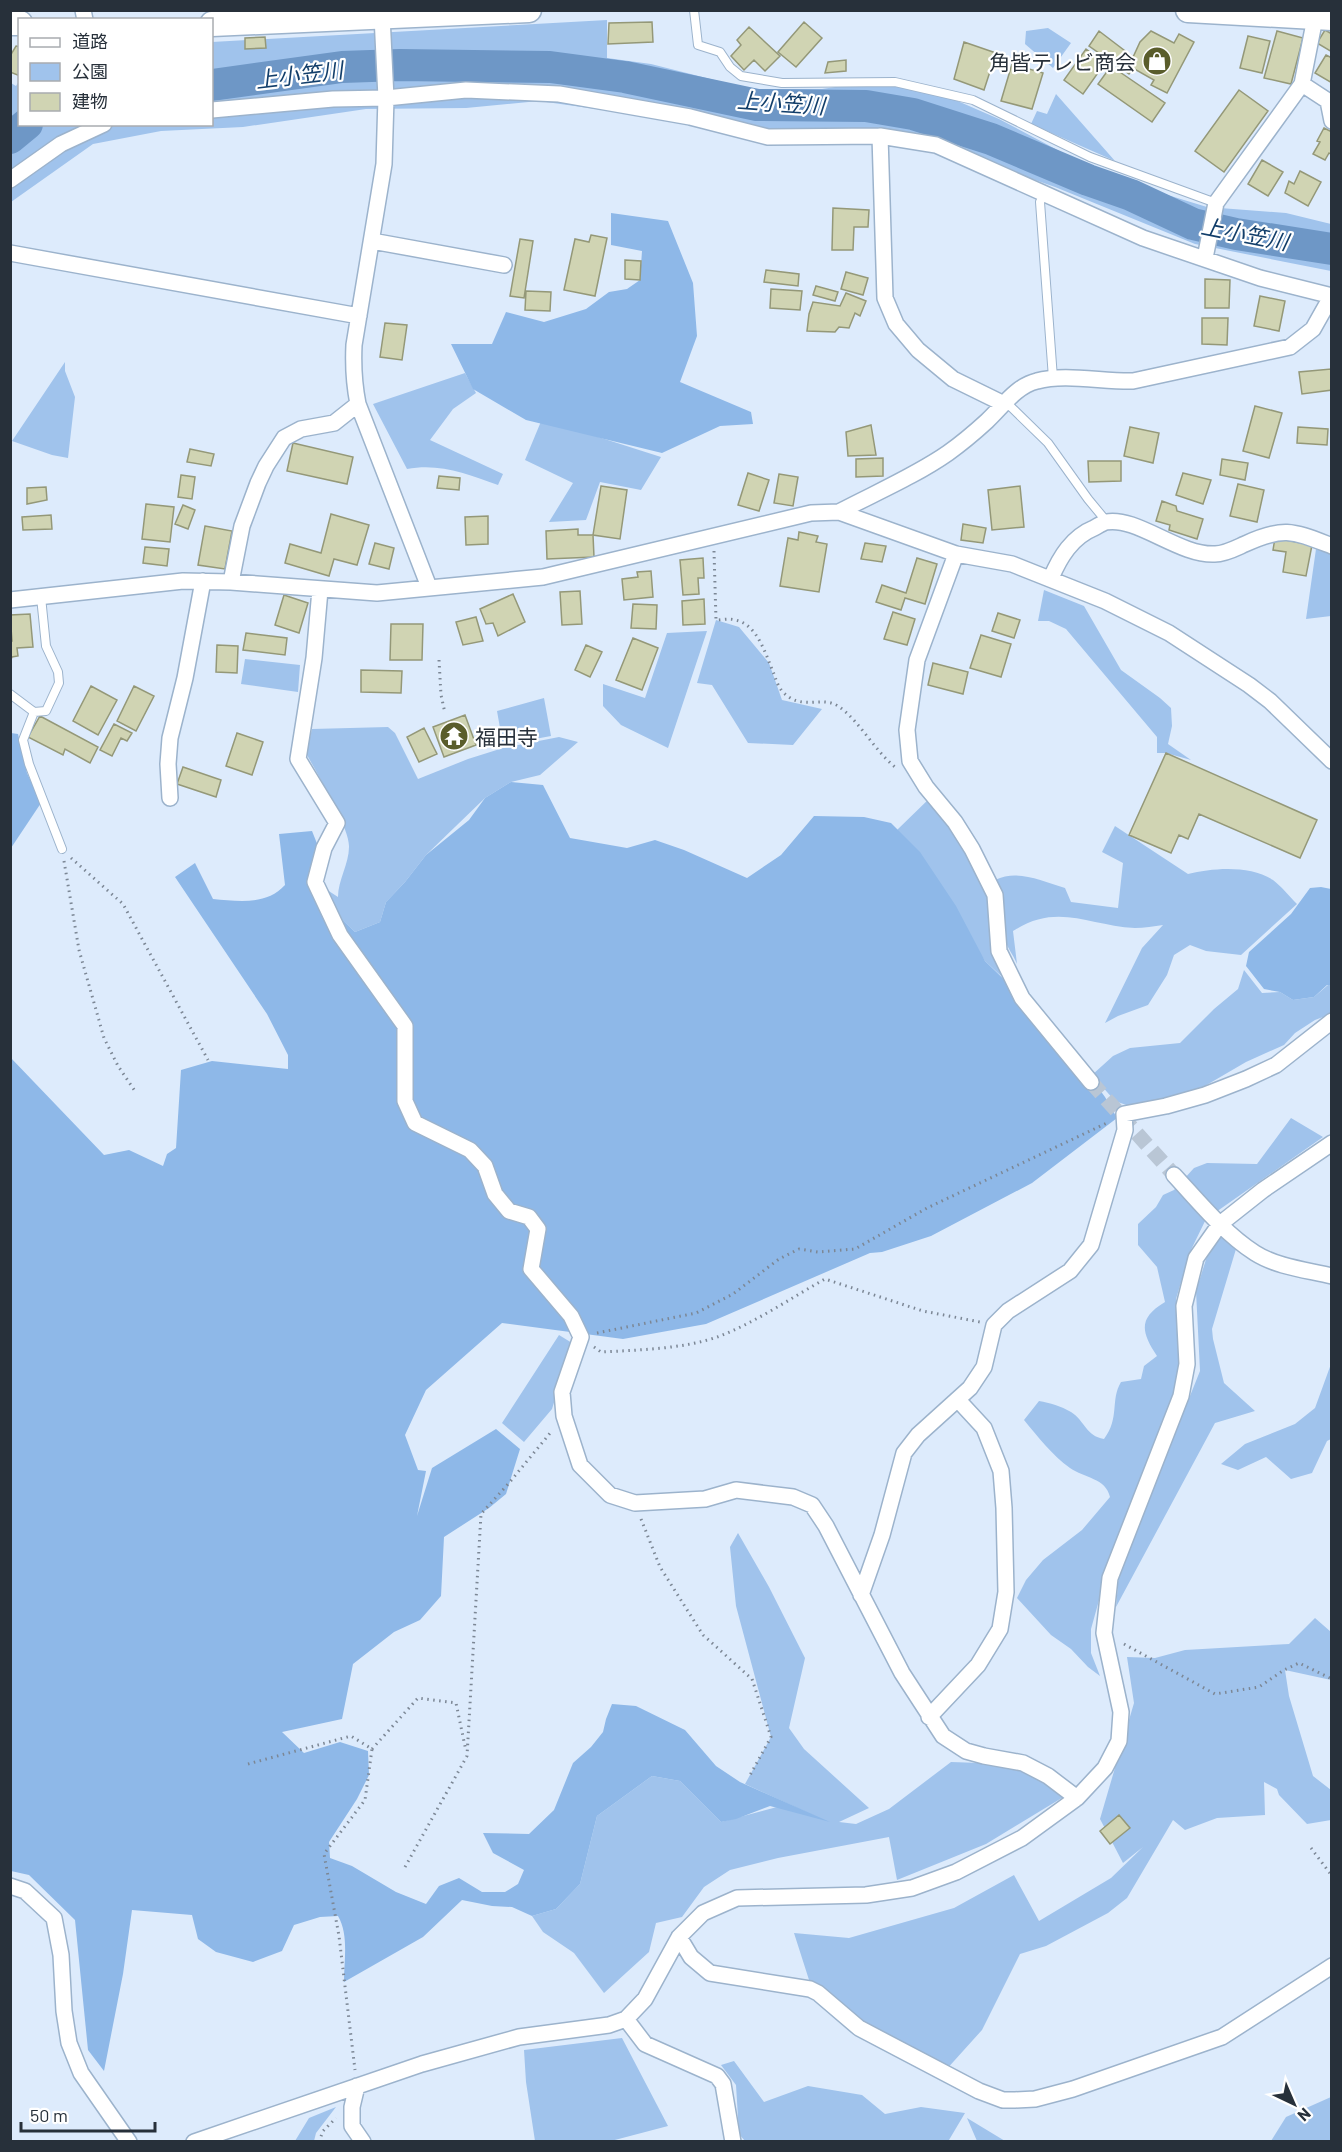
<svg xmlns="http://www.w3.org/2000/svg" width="1342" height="2152" font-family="Barlow,'Noto Sans JP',sans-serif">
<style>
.green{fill:#a0c3ec}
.forest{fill:#8eb8e8}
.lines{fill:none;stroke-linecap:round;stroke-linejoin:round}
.river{stroke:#6e97c6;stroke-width:32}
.building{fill:#d0d4b3;stroke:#949878;stroke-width:1.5}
.minor-tunnel{stroke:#b9c6d5;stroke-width:15;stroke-dasharray:15 8;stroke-linecap:butt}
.service-casing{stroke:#9cb3cc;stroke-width:10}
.minor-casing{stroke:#9cb3cc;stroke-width:18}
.primary-casing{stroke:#9cb3cc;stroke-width:27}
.path{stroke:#7c8795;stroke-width:3;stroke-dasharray:1.5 4.5;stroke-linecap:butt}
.service{stroke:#fff;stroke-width:8}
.minor{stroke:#fff;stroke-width:15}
.primary{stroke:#fff;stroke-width:24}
.labels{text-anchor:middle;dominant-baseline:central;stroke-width:4.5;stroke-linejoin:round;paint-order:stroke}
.poi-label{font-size:21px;fill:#27303a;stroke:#fff;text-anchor:end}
.water-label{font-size:22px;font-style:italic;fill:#123e6a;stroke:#fff}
</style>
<rect width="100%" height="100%" fill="#ddebfc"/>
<path class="green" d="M607 20V58L651 64 750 89H822L875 81 930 89 999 119 1065 154 1161 193 1207 207 1286 213 1331 224V271L1195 244 1055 187 936 145 732 128 539 101 466 108 366 109 243 127 161 131 93 144 11 202V83L16 86 19 81 20 124H212V42Z
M1048 28 1071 43 1053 68 1025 44 1026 31Z
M1056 94 1115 161 1031 124 1037 111 1047 114Z
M65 362V371L75 397 68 458 52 455 12 441Z
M465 373 476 393 453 409 430 440 503 474 498 485C467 474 440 463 407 469L373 404Z
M542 419 661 457 641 490 600 482 586 520 549 522 573 483 525 460Z
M1316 549 1331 553V616L1306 619Z
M1044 590 1084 606 1121 670 1160 698 1171 708 1172 726 1168 744 1191 760 1166 753H1157V737L1066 629 1049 621H1038Z
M716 620 739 627 769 663 782 700 822 709 793 745 748 743 712 685 697 683Z
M707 631 668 748 621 725 603 706V684L645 698 667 633Z
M245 659 300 665 298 692 241 684Z
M544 698 551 736 503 745 497 711Z
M388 727 395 733 418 779 468 759 503 748 559 737 578 742 540 775 511 782 485 798 426 855 405 882 386 902 380 922 355 932 332 910 315 882 338 897C338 880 349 864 349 847 350 828 316 772 306 753L312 729Z
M933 795 995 880C1018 869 1041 881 1065 888L1071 902 1118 908 1123 863 1102 852 1115 826 1188 874C1213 868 1250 865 1273 880 1281 886 1289 896 1297 904L1241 955 1206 951 1190 945 1174 955 1167 975 1148 1005 1118 1016 1105 1023 1142 948 1163 925C1154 926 1144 928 1135 928 1089 926 1058 902 1013 931L1017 964C1013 954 1007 948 1004 937L1013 987 985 961 897 830Z
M1244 970 1262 993 1280 992 1293 1000 1314 997 1328 985H1331V1014L1315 1020 1295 1033 1284 1045 1246 1062 1198 1090 1150 1102 1129 1106 1115 1101 1092 1075 1113 1056 1130 1048 1180 1043 1214 1009 1238 989Z
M1291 1118 1323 1137 1206 1219 1190 1252 1176 1299 1182 1363 1176 1399 1132 1507 1115 1543 1091 1629V1653L1100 1676 1088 1667 1071 1649 1051 1635 1017 1598 1026 1580 1043 1560 1082 1530 1110 1497C1106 1478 1084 1478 1070 1468 1052 1455 1038 1437 1024 1420L1039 1401C1050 1403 1061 1406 1071 1412 1085 1421 1086 1436 1104 1439 1120 1418 1110 1400 1121 1382L1141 1379 1144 1366 1157 1356C1141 1332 1138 1318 1165 1302L1157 1267 1138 1245V1224L1156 1207 1163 1195 1174 1190 1194 1168 1207 1163 1257 1164Z
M1215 1231 1236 1249 1212 1329 1213 1339 1224 1383 1255 1411 1215 1423 1116 1607 1119 1573 1200 1371 1196 1291Z
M559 1335 572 1343 552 1409 524 1442 502 1423Z
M1331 1364V1439L1327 1441 1312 1473 1291 1479 1266 1457 1238 1470 1221 1464 1245 1444 1295 1424 1315 1408Z
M738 1533 769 1587 805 1658 789 1728 804 1749 869 1808 839 1822 856 1824 889 1809 951 1762 980 1763 1024 1771 1070 1793 986 1844 897 1880 889 1837 778 1858 730 1870 704 1887 682 1917 656 1923 649 1952 604 1993 574 1953 543 1932 532 1916 556 1909 580 1884 597 1816 652 1776 680 1781 721 1822 777 1807 817 1817 745 1784 771 1737 736 1606 730 1547Z
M1315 1618 1331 1632V1680L1285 1670 1289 1696 1313 1776 1331 1790V1820L1307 1824 1279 1795 1277 1789 1264 1782 1265 1815 1217 1818 1185 1830 1173 1820 1127 1898 1108 1913 1046 1946 1020 1954 982 2030 945 2071 857 2018 810 1983 794 1933 849 1938 954 1908 1014 1875 1039 1921 1111 1878 1143 1847 1123 1863 1100 1819 1134 1703 1127 1657 1155 1658 1185 1650 1289 1644Z
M622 2038 668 2126 611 2141H535L526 2082 524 2050Z
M734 2061 764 2102 808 2086 862 2095 885 2114 921 2107 965 2113 949 2140 933 2142 745 2141 739 2134 736 2085 721 2065Z
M1331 2097V2141H1271L1286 2117Z
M336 2107 316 2133 314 2141H295L309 2118Z
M967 2118 1005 2141H977Z"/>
<path class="forest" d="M611 213 668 221 693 283 697 336 680 382 751 412 753 424 720 426 662 453 526 420 473 389 451 344H492L506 312 544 322 586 309 609 292 627 289 640 280 642 251 611 245Z
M11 733 18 734 27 773 41 803 11 848Z
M511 782 543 785 570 838 627 848 655 840 684 850 747 878 781 855 814 816 864 817 891 823 920 852 956 906 985 961 1056 1030 1105 1097 1117 1118 1032 1183 931 1236 882 1252 870 1253 706 1324 623 1339 502 1323 426 1390 405 1435 418 1470 426 1471 417 1516 432 1468 496 1429 520 1449 506 1494 489 1508 444 1537 441 1596 420 1620 394 1632 353 1664 342 1719 282 1732 304 1753 340 1742 368 1751 369 1775 357 1799 329 1842 330 1858 352 1866 396 1892 426 1904 439 1886 459 1878 482 1892H505L518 1884 524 1870 493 1853 483 1833 529 1834 554 1810 573 1763 591 1747 603 1732 606 1719 612 1704 636 1706 685 1730 716 1766 740 1782 830 1822 770 1806 736 1819 721 1822 680 1781 652 1776 597 1816 580 1884 556 1909 532 1916 512 1907 492 1906 462 1900 423 1937 344 1982C344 1960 349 1935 338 1916L320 1917 294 1925 282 1951 253 1962 216 1952 198 1939 192 1915 132 1910 123 1974 104 2071 88 2050 75 1920 29 1875 11 1871 10 1057 104 1155 129 1150 163 1166 167 1154 176 1148 181 1070 212 1061 288 1069V1055L267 1014 175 877 195 863 213 899C237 901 266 906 285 885L279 834 312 831 322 856 315 882 326 904 355 932 380 922 386 902 405 882 426 855 469 820 485 798Z
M1321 887 1331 889V985H1327L1314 997 1293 1000 1280 992 1264 989 1246 966 1249 952 1291 914 1310 888Z"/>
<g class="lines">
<path class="river" d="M212 85 342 67 400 65 550 67 625 77 757 105 866 106 913 114 991 139 1088 180 1131 195 1193 224 1236 234 1332 249
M10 138 27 124"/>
</g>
<path class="building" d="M652 22 653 42 608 44 609 23Z
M804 22 822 38 796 67 778 52Z
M749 27 780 56 765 71 754 60 744 70 731 56 741 45 737 40Z
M1325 30 1332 34V52L1317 43Z
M1099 31 1133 57 1129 66 1133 68 1129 74 1089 46Z
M1151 31 1174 43 1179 34 1194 42 1167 93 1151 85 1154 80 1129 66 1140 42Z
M1277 31 1303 38 1291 84 1264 78Z
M1248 36 1270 41 1262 73 1240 68Z
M265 37 266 48 245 49V38Z
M964 42 996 53 984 90 954 79Z
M16 46 20 47V76L10 72V56Z
M1086 49 1105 63 1083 94 1064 80Z
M1326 55 1332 58V83L1315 73Z
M846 60V71L825 73 828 62Z
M1012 64 1043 73 1032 109 1001 101Z
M1111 66 1165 103 1152 122 1098 84Z
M1239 90 1268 111 1224 172 1195 151Z
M1324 128 1332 132V155L1329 153 1325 160 1313 154 1320 142 1317 141Z
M1262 160 1283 172 1268 196 1248 184Z
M1300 171 1321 182 1308 206 1285 193 1289 181 1294 184Z
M833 208 869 210 868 227H854L853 250H832Z
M591 235 607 238 595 296 564 290 575 239 589 242Z
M520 239 533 241 524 298 510 296Z
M625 260 641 261 640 280 625 279Z
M766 270 799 274 798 286 764 282Z
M846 272 868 278 863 295 841 289Z
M1205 279 1230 280 1229 308H1205Z
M816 286 838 292 835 301 813 295Z
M771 289 802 291 800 310 770 308Z
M526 291 551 292 550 311 525 310Z
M846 293 866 301 860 316 855 313 849 328 839 327 835 332 807 331 809 314 813 302 840 306Z
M1260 296 1285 301 1279 331 1254 326Z
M1202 318H1228L1227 345 1202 344Z
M385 323 407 325 402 360 380 357Z
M1331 369 1332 390 1302 394 1299 372Z
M1255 406 1282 413 1269 458 1243 451Z
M871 425 876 455 848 456 846 432Z
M1130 427 1159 433 1153 463 1124 456Z
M1298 427 1328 429 1327 445 1297 443Z
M293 443 353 457 347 484 287 471Z
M190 449 214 454 211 466 187 462Z
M883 458V476L856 477V459Z
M1222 459 1248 463 1245 480 1220 475Z
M1088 461H1121V481L1089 482Z
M748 473 769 480 759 511 738 505Z
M1183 473 1211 480 1203 504 1176 495Z
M779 474 798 477 793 506 774 503Z
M181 475 195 477 192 499 178 497Z
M439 476 460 478 459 490 437 488Z
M1238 484 1264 490 1257 522 1230 516Z
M601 486 627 490 620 539 593 535Z
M1020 486 1024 527 992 530 988 490Z
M46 487 47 500 27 504V488Z
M1162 501 1176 506 1177 511 1203 519 1197 539 1169 530 1170 525 1156 521Z
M146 504 174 507 170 542 142 539Z
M183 505 195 510 188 529 175 524Z
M331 514 369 525 357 565 334 559 329 576 285 563 290 544 321 553Z
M51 515 52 529 23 530 22 517Z
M488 516V544L466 545 465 517Z
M963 524 986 528 983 543 961 540Z
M205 526 232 531 225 569 198 565Z
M578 529V535H593L594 557 547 559 546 531Z
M799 532 818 536 816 542 827 544 819 592 780 586 788 538 798 540Z
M1275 538 1312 545 1306 576 1283 572 1286 552 1273 550Z
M375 543 394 548 389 569 369 564Z
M865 543 886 546 882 562 861 559Z
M145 547 169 549 167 566 143 563Z
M703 558 704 578H698L699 594 683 595 680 560Z
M917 558 937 564 925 604 905 598 901 610 876 602 882 585 906 593Z
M651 571 653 597 624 600 622 579 638 577 637 572Z
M580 591 582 624 562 625 560 592Z
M513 594 525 622 498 636 493 623 486 624 480 609Z
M284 595 308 603 299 633 275 625Z
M704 599 705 624 683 625 682 601Z
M633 604 657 605 656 629 631 628Z
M893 612 915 619 907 645 884 639Z
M998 613 1020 620 1014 638 992 631Z
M30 614 33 647 17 648 18 656 12 657 10 662V641H12L10 615Z
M476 617 483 641 463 645 456 622Z
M391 624H423L422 660H390Z
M246 633 287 638 285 655 243 650Z
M981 635 1011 644 1001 677 970 668Z
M633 638 658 648 642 690 616 680Z
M217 645 238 646 237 673 216 672Z
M586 645 602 652 590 677 575 670Z
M933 663 968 672 963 694 928 685Z
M361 670 402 671 401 693 361 692Z
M91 686 117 700 98 735 73 721Z
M134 686 154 696 136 731 117 721Z
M465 715 476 745 444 757 433 727Z
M40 716 98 747 90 763 65 749 63 755 28 737Z
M114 724 132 733 127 741 121 738 112 756 100 750Z
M424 728 437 754 419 762 407 737Z
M237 733 263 742 252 775 226 766Z
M1166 753 1317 820 1300 858 1199 814 1188 839 1179 835 1171 853 1129 835Z
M183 767 221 780 216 797 177 784Z
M1119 1815 1130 1828 1110 1844 1100 1831Z"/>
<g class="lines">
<path class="minor-tunnel" d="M1091 1082 1174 1175"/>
<g class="service-casing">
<path id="service" d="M694 10 698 45 720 52 730 67 741 76 782 83 895 82 973 100 1090 157 1216 203
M1044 194 1040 202 1053 378
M1004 404 1010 406 1048 443 1088 499 1107 522
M10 694 34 712 23 740 29 764 62 849
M34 712 46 711 59 683 58 672 46 646 41 597"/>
</g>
<g class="minor-casing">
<path id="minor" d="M83 10 85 20
M382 16 386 98 384 164 354 345C353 366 354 384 358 404L429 587
M1302 84 1328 101H1332
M1328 101 1332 121
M212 110 333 99 386 98 466 90 559 94 690 117 768 137 880 136 885 298 896 324 918 350 953 379 1004 404
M880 136 936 145 1143 238 1260 278 1332 296
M10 180 61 144 104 124
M372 241 504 265
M10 253 359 316
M1205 258 1216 203 1302 84 1315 18
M839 512C875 493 915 476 948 453 962 443 975 432 987 421 1003 406 1016 386 1037 381 1064 373 1104 382 1133 381L1290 347 1313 329 1331 297
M956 554 917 660 907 730 910 761 926 787 955 822 972 849 995 895 999 951 1022 998 1091 1082
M1051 578C1060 557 1072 537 1094 528 1098 526 1102 523 1106 522 1137 516 1179 556 1215 554 1225 554 1236 548 1245 544 1284 526 1293 531 1332 546
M231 582 242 526 258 483 266 466 284 438 301 429 334 423 358 404
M320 590 314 658 298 759 337 823 324 848 315 882 340 935 405 1026V1101L415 1123 470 1150 485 1166 495 1194 509 1211 529 1217 538 1229 531 1269 571 1316 581 1337 562 1392 564 1416 580 1465 610 1495 635 1503 705 1499 736 1490 793 1497 812 1505 826 1526 902 1673 943 1736 966 1751 984 1756 1023 1763 1048 1776 1077 1798
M10 600 183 581 231 582 377 593 543 577 811 513 839 512 956 554 1012 564 1105 601 1169 633 1249 685 1270 701 1332 761
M170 798 168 764 170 738 185 678 203 581
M1174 1175C1199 1202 1224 1233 1255 1253 1277 1267 1307 1270 1332 1276
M861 1595 882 1535 904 1453 918 1435 970 1388 984 1367 994 1325 1008 1311 1070 1271 1091 1245 1125 1130 1124 1114 1166 1106 1205 1095 1246 1079 1276 1065 1332 1021
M929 1717 978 1665 1000 1629 1006 1592 1004 1508 1001 1471 984 1428 959 1401
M10 1886 25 1891 54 1918 61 1955 64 2011 69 2043 81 2073 129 2142
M679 1937 691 1957 710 1973 810 1989 818 1993 859 2028 979 2091 1003 2100H1015L1035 2099 1073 2089 1222 2037 1332 1966
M626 2019 645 2044 717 2076 723 2084 733 2142
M357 2086 352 2107V2126L363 2142
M194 2142 422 2064 519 2037 609 2025 626 2019 645 1999 679 1937 703 1913 737 1898 866 1895 912 1888 956 1872 1022 1838 1077 1798 1105 1768 1119 1741 1121 1712 1104 1633 1110 1578 1181 1396 1187 1364 1184 1306 1196 1258 1220 1224 1263 1190 1332 1143"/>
</g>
<g class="primary-casing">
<path id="primary" d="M1188 10 1332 18
M10 23H20
M212 24 529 10"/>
</g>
<path class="path" d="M714 551 716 620C722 620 729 618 735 620 758 624 766 656 774 674 776 680 778 686 782 691 801 712 821 695 838 706 859 720 874 750 895 767
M439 660 441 695 445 713
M71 858 123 904 208 1060
M64 861 79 950 104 1038 118 1066 135 1091
M597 1333 696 1313 733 1294 779 1259 799 1249 818 1252 855 1249 927 1208 1109 1122
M594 1347 601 1352C638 1350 685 1349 720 1336 756 1322 791 1298 825 1279L923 1311 980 1322
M641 1519 660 1567 703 1635 752 1679 771 1737 749 1777
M1124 1644 1215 1694 1259 1687 1284 1670 1299 1663 1332 1679
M372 1749 418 1698 456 1703 466 1751
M248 1764 351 1736 372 1749 365 1800 324 1854 339 1936 355 2070
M1311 1848 1332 1876
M405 1867 467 1756 481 1514 509 1483 551 1432
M319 2142 323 2131 336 2118"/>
<use href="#service" class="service"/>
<use href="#minor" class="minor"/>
<use href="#primary" class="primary"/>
</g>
<defs>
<g id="shop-disc" transform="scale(1.5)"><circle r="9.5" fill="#5a5d2b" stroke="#fff"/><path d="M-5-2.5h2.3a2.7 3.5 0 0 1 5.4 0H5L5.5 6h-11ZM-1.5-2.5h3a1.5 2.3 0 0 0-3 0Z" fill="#fff"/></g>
<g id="temple-disc" transform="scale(1.5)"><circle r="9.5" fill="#5a5d2b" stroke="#fff"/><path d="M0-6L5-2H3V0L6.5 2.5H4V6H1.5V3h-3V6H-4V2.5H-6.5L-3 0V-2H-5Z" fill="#fff"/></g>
</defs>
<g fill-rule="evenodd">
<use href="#shop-disc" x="1157" y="61"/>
<use href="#temple-disc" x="454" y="736"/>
</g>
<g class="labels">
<g class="poi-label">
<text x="1136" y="61">角皆テレビ商会</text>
<text x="475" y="736" text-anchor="start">福田寺</text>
</g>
<g class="water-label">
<text transform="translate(299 74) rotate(-7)">上小笠川</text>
<text transform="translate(781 102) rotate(4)">上小笠川</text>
<text transform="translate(1245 233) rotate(11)">上小笠川</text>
</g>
</g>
<rect width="1342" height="2152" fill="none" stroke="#27303a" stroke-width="24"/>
<rect x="18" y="18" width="195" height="108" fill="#ffffff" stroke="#a9acb0" stroke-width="1.5"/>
<rect x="30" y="38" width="30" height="9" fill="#ffffff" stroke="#a9acb0" stroke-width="1.5"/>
<text x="72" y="48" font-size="18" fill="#27303a">道路</text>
<rect x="30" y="63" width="30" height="18" fill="#a0c3ec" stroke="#a9acb0" stroke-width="1.5"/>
<text x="72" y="78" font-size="18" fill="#27303a">公園</text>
<rect x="30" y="93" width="30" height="18" fill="#d0d4b3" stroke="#a9acb0" stroke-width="1.5"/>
<text x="72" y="108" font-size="18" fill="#27303a">建物</text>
<g transform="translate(1294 2104) rotate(136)" stroke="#ffffff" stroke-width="4.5" paint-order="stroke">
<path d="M0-4.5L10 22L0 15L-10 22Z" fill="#27303a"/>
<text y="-9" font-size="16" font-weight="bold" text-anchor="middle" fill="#27303a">N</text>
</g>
<path d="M21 2122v9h134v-9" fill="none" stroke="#27303a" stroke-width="3"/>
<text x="30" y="2122" font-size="18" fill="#27303a" stroke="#ffffff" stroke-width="4.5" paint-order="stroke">50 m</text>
</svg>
